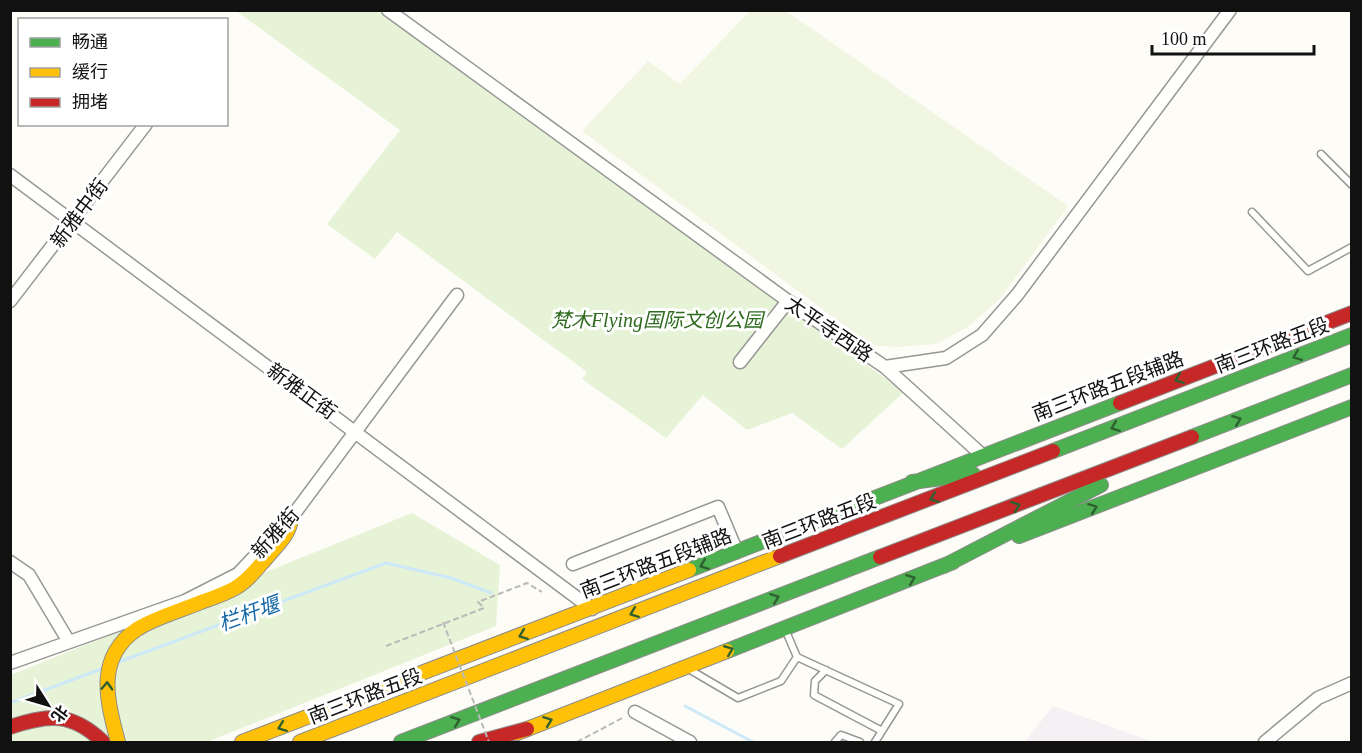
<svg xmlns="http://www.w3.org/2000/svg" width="1362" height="753" font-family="'Times New Roman','Noto Sans SC',serif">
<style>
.industrial{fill:#f5f0f3}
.green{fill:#e7f3d7}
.pitch{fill:#f0f6e1}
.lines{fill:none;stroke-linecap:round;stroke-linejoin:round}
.stream{stroke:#cde8f7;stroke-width:3}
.lane-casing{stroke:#979795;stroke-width:9}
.street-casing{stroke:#979795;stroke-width:15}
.fast-casing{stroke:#8e8d8b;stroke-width:16}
.slow-casing{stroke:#8e8d8b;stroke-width:16}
.jam-casing{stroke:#8e8d8b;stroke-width:16}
.path{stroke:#b9b9b8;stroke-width:2;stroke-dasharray:6 3;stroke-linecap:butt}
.lane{stroke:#fffffe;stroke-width:6}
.street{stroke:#fffffe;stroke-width:12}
.fast{stroke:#4caf50;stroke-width:14}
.slow{stroke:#ffc107;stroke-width:14}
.jam{stroke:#c62828;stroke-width:14}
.path-bridge{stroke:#b9b9b8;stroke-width:2;stroke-dasharray:6 3;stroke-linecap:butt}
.oneway{stroke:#2e6030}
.labels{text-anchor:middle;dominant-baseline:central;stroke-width:6;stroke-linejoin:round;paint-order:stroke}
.street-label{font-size:20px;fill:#111;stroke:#fff}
.park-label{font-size:20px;font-style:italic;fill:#2f6b1f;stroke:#fff}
.water-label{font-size:21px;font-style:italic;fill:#1768a6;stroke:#fff}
</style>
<rect width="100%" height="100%" fill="#fdfcf7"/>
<path class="industrial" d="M1053 706 1154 742H1025Z"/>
<path class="green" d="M236 11H378L904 392 842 449 792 413 747 430 703 395 666 438 582 379 587 372 397 232 375 259 327 224 400 130Z
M412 513 500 565 496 626 207 742H11V675Z"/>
<path class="pitch" d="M750 11H786L1068 206 999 300 969 326 936 344 897 347 871 345 582 131 648 61 680 84Z"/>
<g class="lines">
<path class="stream" d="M116 663 386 563 451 578 491 593
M10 703 104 668
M685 706 753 742"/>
<g class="lane-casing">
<path id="lane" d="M1321 154 1352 185
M1252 212 1308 271 1352 247
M785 629 797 657 899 704 875 742
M687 668 738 698 781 681 797 657
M826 670 815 681 814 695 882 731
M835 742 841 735 860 742"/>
</g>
<g class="street-casing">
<path id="street" d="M388 10 788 301 885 367 946 358 982 335 1017 295 1230 10
M10 175 592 609
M10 301 146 124
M740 362 788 301
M885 367 982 455
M10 562 29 575 69 642
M573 564 718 507 737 552
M10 663 185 601 238 574 291 518 457 295
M635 712 690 742
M1265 742 1318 698 1352 683"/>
</g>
<g class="fast-casing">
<path id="fast" d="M1192 437 1352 375
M1053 451 1352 335
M912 482 973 474
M1019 536 1352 407
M944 566 1101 485
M689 570 1120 403
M727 651 953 562
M401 742 880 557"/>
</g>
<g class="slow-casing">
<path id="slow" d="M517 733 727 651
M118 742C107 700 95 658 137 629 154 618 182 610 201 602 212 598 225 594 235 588 248 581 258 567 268 556 278 544 290 534 291 518
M242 742 689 570
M300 742 780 556"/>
</g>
<g class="jam-casing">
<path id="jam" d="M1120 403 1352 313
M780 556 1053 451
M880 557 1192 437
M10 727C49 714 72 712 103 742
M479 742 527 729"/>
</g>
<path class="path" d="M386 646 484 608 478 602 527 583 542 592
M577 742 624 717"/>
<use href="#lane" class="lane"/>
<use href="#street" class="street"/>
<use href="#fast" class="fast"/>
<use href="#slow" class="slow"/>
<use href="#jam" class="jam"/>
<path class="path-bridge" d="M443 622 489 742"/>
</g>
<defs><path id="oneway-chevron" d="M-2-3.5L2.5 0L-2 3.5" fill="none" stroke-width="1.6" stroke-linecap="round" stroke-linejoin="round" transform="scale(1.5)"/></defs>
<g class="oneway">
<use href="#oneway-chevron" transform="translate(1297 356) rotate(159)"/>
<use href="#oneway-chevron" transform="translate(1179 379) rotate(159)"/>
<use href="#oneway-chevron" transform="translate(1237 420) rotate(-21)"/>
<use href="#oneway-chevron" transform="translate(1115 427) rotate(159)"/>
<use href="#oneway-chevron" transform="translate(934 498) rotate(159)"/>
<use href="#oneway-chevron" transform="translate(1016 506) rotate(-21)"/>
<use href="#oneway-chevron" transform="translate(1093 508) rotate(-21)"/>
<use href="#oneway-chevron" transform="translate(704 565) rotate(159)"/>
<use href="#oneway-chevron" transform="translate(911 579) rotate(-21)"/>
<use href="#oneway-chevron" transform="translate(775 598) rotate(-21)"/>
<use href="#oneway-chevron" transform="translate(634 613) rotate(159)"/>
<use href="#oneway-chevron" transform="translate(523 635) rotate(159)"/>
<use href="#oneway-chevron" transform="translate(729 650) rotate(-22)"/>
<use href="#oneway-chevron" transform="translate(107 686) rotate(-88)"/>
<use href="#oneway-chevron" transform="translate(456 721) rotate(-21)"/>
<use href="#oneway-chevron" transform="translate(548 721) rotate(-21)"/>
<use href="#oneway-chevron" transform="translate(282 727) rotate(159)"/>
</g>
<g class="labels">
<g class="street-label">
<text transform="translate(79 213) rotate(-53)">新雅中街</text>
<text transform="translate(829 329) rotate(34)">太平寺西路</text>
<text transform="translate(1272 345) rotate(-21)">南三环路五段</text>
<text transform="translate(1108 386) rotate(-21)">南三环路五段辅路</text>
<text transform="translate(302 391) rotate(36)">新雅正街</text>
<text transform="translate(819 521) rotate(-21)">南三环路五段</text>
<text transform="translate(275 533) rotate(-48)">新雅街</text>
<text transform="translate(656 563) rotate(-21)">南三环路五段辅路</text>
<text transform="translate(365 696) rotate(-21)">南三环路五段</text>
</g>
<g class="park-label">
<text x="657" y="320">梵木Flying国际文创公园</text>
</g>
<g class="water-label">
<text transform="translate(249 614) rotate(-20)">栏杆堰</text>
</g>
</g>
<rect width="1362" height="753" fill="none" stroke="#111111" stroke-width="24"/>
<rect x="18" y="18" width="210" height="108" fill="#ffffff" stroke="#a0a0a0" stroke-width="1.5"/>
<rect x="30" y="38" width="30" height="9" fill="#4caf50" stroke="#a0a0a0" stroke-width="1.5"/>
<text x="72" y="48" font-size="18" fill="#111111">畅通</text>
<rect x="30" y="68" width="30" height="9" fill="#ffc107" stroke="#a0a0a0" stroke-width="1.5"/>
<text x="72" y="78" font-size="18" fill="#111111">缓行</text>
<rect x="30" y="98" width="30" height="9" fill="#c62828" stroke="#a0a0a0" stroke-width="1.5"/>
<text x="72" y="108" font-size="18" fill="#111111">拥堵</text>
<g transform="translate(48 705) rotate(127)" stroke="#ffffff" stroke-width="4.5" paint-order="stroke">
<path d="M0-4.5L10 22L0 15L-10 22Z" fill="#111111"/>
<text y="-9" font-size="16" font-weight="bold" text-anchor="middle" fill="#111111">北</text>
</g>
<path d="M1152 45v9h162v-9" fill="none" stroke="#111111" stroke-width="3"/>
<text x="1161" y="45" font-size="18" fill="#111111" stroke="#ffffff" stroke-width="4.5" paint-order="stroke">100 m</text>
</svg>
